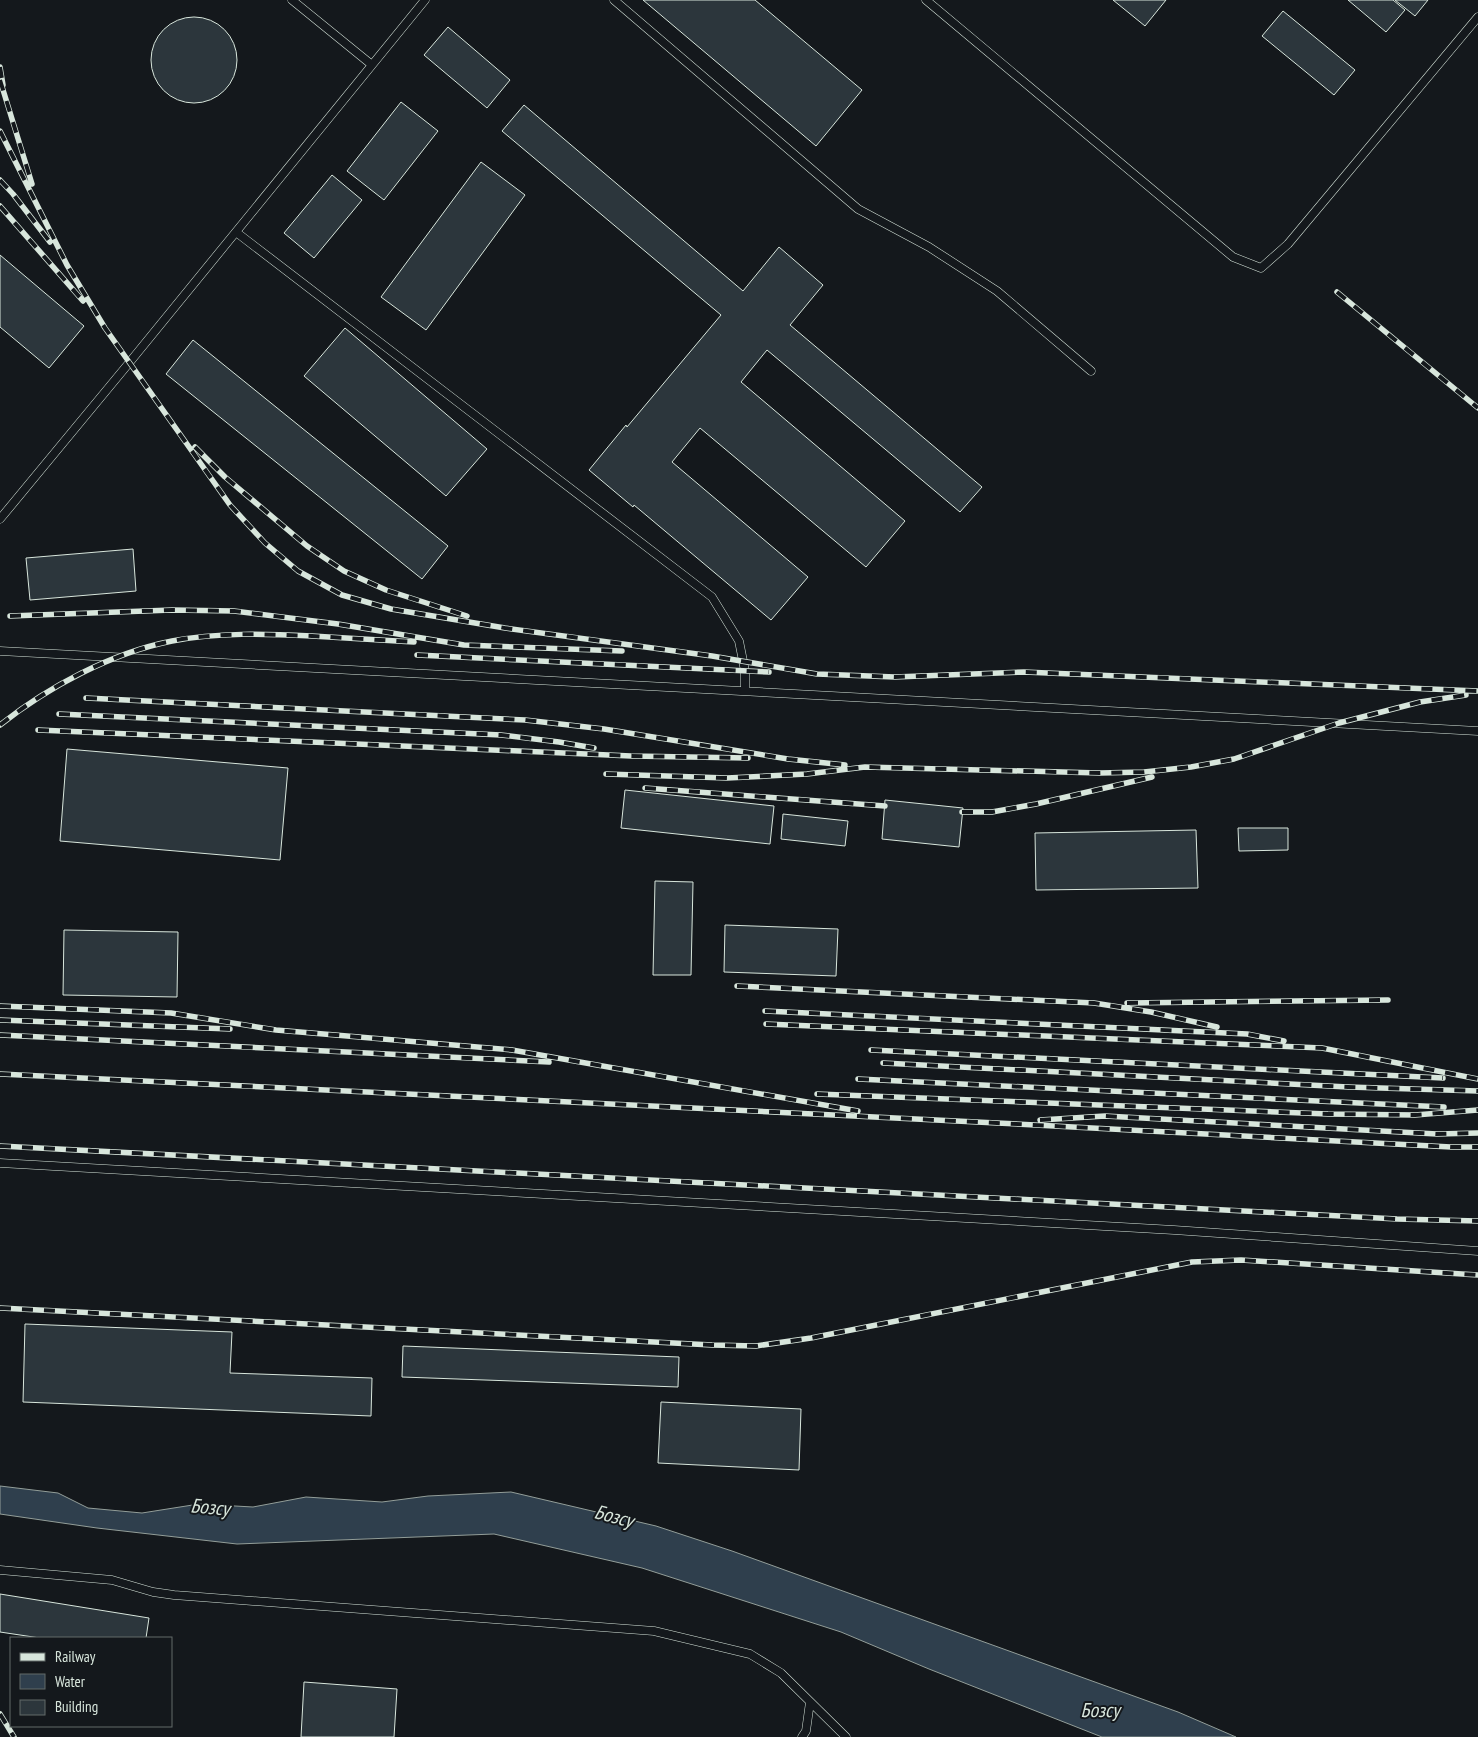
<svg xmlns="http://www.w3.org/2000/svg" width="1478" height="1737" font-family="'PT Sans Narrow',sans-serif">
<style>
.water{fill:#2f3f4d;stroke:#939e99}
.building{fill:#2c363c;stroke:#d8e6dc}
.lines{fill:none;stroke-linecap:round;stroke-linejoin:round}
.service-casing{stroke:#d8e6dc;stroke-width:9}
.service{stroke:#14181c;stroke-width:8}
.rail-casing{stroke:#d8e6dc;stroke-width:5.5}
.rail{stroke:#14181c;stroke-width:4;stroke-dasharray:11;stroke-linecap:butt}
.labels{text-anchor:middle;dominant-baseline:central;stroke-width:4;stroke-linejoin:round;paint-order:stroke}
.water-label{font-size:20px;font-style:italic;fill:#d8e6dc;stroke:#14181c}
</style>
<rect width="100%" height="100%" fill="#14181c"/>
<path class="water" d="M0 1486 58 1493 88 1508 142 1513 199 1504 253 1507 306 1497 382 1502 428 1496 511 1492 656 1526 732 1551 1178 1712 1236 1737H1102L929 1669 841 1632 642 1568 494 1534 237 1544 97 1528 0 1514Z"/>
<path class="building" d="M643 0H755L862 90 816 146Z
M1113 0H1166L1145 26Z
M1348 0H1393L1405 10 1386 32Z
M1395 0H1428L1415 16Z
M1283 11 1355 70 1334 95 1262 36Z
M151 60a43 43 0 1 1 86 0a43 43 0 1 1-86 0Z
M448 27 510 80 487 108 424 55Z
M401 102 438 131 384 200 347 171Z
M524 105 743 291 779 247 823 285 790 325 982 487 960 512 767 350 741 382 905 521 866 567 700 428 672 462 808 577 771 620 634 505 633 507 589 470 626 425 627 427 721 315 502 131Z
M481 162 525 195 426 330 381 297Z
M332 175 362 200 314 258 284 233Z
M0 255 84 326 49 368 0 327Z
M345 328 487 449 446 496 304 376Z
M193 340 448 546 422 579 166 374Z
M133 549 136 591 30 600 26 558Z
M67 749 288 768 280 860 60 841Z
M625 790 774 806 770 844 621 828Z
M885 800 963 808 959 847 882 839Z
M783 814 848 821 845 846 781 839Z
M1238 828H1288V850L1239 851Z
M1196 830 1198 888 1036 890 1035 833Z
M655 881 693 882 691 975H653Z
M725 925 838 929 836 976 724 972Z
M64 930 178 932 177 997 63 995Z
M25 1324 232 1332 230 1373 372 1378 371 1416 23 1402Z
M403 1346 679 1357 678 1387 402 1377Z
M661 1402 801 1409 799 1470 658 1463Z
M0 1594 149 1618 146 1638H40L0 1632Z
M304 1682 397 1689 394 1737H301Z"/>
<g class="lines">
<g class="service-casing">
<path id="service" d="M292 0 372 65
M614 0 858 209 929 247 997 291 1091 371
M926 0 1233 257 1261 268 1288 244 1478 17
M236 232 712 597 739 641 745 671V691
M0 519 129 363 425 0
M0 651 1478 731
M0 1163 1174 1230 1478 1251
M0 1570 112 1580 153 1592 174 1595 654 1631 750 1654 781 1673 846 1737
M802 1737 806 1731 810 1702"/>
</g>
<use href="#service" class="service"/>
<g class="rail-casing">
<path id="rail" d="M0 67 3 85
M0 80 32 184
M0 131 67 265 105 328 230 505 265 543 298 571 342 595 391 609 505 628 712 656 817 674 895 677 1024 672 1478 691
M0 180 13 194 50 242
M0 206 83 301
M1337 292 1478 408
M195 447 225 477 307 546 344 571 386 590 467 616
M10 616 172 610 234 611 338 624 464 645 622 651
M417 655 769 672
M86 698 525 720 604 729 788 759 845 765
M59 714 501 735 559 742 594 748
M0 725C48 687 111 653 172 641 218 632 266 634 312 636 346 638 380 640 414 642
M38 730 631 756 748 758
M606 774 727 778 807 774 865 767 1100 773 1144 772 1191 767 1234 759 1339 723 1420 702 1466 695
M645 788 885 806
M962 812H992L1036 804 1152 777
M737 986 1094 1003 1151 1012 1217 1027
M1127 1003 1388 1000
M0 1006 171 1013 276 1030 512 1050 858 1111
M765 1011 1247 1034 1284 1041
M0 1020 230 1029
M766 1024 1322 1048 1478 1079
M0 1035 549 1062
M871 1050 1443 1078
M883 1063 1348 1087 1478 1091
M0 1074 997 1123 1451 1147H1478
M858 1079 1444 1107
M817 1094 1328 1114 1415 1115 1478 1110
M1040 1120 1105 1116 1437 1134 1478 1133
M0 1146 1397 1219 1478 1221
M0 1308 712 1345 756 1346 811 1338 1192 1262 1241 1260 1478 1275
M0 1714 14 1737"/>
</g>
<use href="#rail" class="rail"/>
</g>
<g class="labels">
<g class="water-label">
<text transform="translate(210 1507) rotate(5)">Бозсу</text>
<text transform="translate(614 1516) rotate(15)">Бозсу</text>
<text x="1100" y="1710">Бозсу</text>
</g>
</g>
<rect x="10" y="1637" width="162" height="90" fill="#14181c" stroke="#626a69"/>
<rect x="20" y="1653" width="25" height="8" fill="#d8e6dc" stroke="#626a69"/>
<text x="55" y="1662" font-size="15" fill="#d8e6dc">Railway</text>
<rect x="20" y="1674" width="25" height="15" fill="#2f3f4d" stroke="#626a69"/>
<text x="55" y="1687" font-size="15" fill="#d8e6dc">Water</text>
<rect x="20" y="1700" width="25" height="15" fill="#2c363c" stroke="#626a69"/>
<text x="55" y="1712" font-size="15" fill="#d8e6dc">Building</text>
</svg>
